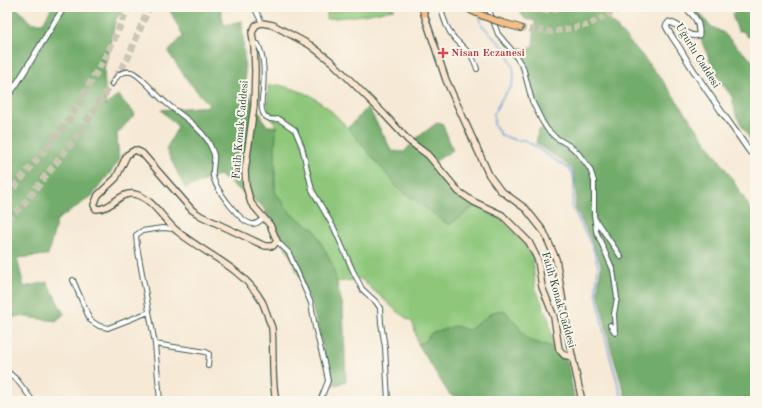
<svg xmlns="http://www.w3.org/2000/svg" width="762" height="408" font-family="'Old Standard TT',serif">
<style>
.green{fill:#8ec77a;stroke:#568257}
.forest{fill:#72ac6a;stroke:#48744f}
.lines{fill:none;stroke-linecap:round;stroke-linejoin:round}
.stream{stroke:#6ca1d9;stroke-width:1.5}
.primary-tunnel{stroke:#cbc7b5;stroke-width:6;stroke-dasharray:6 3;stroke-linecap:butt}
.trunk-tunnel{stroke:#cbc7b5;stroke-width:7;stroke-dasharray:7 3.5;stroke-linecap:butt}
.minor-casing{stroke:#3f574c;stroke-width:6}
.tertiary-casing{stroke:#3f574c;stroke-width:7}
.secondary-casing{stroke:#3f574c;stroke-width:8}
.primary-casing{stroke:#3f574c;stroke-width:8}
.minor{stroke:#fff;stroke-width:4}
.tertiary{stroke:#fff;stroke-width:5}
.secondary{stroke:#fbe5cf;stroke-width:5.5}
.primary{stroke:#f6be87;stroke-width:6}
.primary-bridge-casing{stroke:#3f574c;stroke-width:8;stroke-linecap:butt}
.primary-bridge{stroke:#f6be87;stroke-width:6}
.health-dot{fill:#e0444e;stroke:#fbf7ec;stroke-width:1.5}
.labels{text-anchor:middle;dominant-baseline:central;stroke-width:4;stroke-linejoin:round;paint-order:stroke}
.health-label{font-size:11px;font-weight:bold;fill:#be3a42;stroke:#fbf7ec;text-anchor:start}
.street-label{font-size:11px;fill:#1f3d34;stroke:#fbf7ec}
</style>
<rect width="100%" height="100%" fill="#fbf7ec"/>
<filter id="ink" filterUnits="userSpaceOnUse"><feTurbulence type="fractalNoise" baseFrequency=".025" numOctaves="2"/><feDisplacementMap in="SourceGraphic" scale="8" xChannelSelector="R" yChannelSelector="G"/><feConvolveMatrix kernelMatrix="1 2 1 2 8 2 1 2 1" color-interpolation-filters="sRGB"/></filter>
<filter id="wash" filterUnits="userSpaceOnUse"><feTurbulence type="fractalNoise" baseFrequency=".012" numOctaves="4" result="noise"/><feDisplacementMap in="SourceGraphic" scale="16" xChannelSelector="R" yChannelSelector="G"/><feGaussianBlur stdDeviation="0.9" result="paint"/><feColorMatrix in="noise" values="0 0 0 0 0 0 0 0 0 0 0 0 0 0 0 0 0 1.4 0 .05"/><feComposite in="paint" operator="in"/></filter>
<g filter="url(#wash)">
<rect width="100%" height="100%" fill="#f6e9d5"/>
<path class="green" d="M351 7H394V9L365 15 326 19 327 13 346 9H351Z
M279 85 294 89 310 95 328 108 449 225 475 206 502 220 523 242 533 259 535 287 549 320 553 347 530 341 504 310 493 312 469 331 455 326 431 333 426 341 418 344 413 323 399 313 361 279 336 282 332 264 314 229 291 214 275 192V143L277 126 268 114V86Z"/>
<path class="forest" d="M16 7 31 23H43L52 7H126L116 19 104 69 106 106 118 95 135 114 117 134 119 161 92 196 57 220 48 255 17 258 24 287 47 282 64 314 56 321 18 316 7 320V17Z
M168 7H220L224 25 242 21 246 89 267 126H277L275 143V192L291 214 314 229 332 264 343 307 346 381 332 387 318 328 311 303 289 253 262 206 219 175 185 188 166 149 178 127 161 110 210 106 188 81 168 52 183 36Z
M522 7H598L640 53 660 77 725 168 755 216V401H627L611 349 598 291 601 265 587 231 575 208 576 190 573 170 560 159 536 144 538 131 544 128 533 99 524 66 514 48H533L535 21 525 19 517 8Z
M691 7H695L709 25 724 33 737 47 755 63V148L736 115 732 97 720 81 712 65 701 40 697 16Z
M736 8 755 13V39L747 36 743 31H738L732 15Z
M368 107 392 151 404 152 417 138 438 122 442 123 453 150 431 164 456 194 475 206 449 225 399 189 348 128Z
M504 310 530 341 553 347 567 361 575 401H463L449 394 418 344 426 341 431 333 455 326 469 330 493 312Z"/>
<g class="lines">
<path class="stream" d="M477 7 478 11
M480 17 482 25 506 50 513 67 514 73 512 85 501 100 494 113V124L501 135 515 140H525L569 169 573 174 574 186 572 207 593 248 598 266 596 291 603 328 611 360 623 401"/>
</g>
</g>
<g filter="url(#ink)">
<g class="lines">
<path class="primary-tunnel" d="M516 7 544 11 568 7
M520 28 552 32 588 25 624 7"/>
<path class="trunk-tunnel" d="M7 196 69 120 108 52 129 7
M7 219 23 205 81 131 128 58 149 7"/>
<g class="minor-casing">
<path id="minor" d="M254 7 262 23
M441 7C443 18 447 30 455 39 461 45 467 50 472 57 474 61 476 65 477 69
M488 7 498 34 510 48 523 67 532 101 542 121 547 129 555 137 570 146 578 153 590 169 594 181V214L596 231 613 270 617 298 614 314 615 333 610 325
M253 43 258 44C265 59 264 75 263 91 262 98 260 107 263 113 266 120 273 120 279 119L295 130 302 147 312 190 334 228 353 271 362 289 376 302 380 308 381 323 385 347 388 401
M112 84C117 76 121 70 131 72 140 74 157 96 165 102 180 115 197 124 208 141 210 145 213 151 214 155 215 162 212 169 213 176 215 188 241 224 253 224 258 224 260 221 263 218
M595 219 621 257
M277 241 289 253 311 303 315 327 326 370 328 381 320 401
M73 280 90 320 99 326 108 328 149 312
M155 344 206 352 209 354 208 366
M7 371 17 380 33 401
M160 401 155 344 137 246 136 235 142 231 162 228 175 229"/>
</g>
<g class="tertiary-casing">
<path id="tertiary" d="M685 7C694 16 700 21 699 35 690 38 684 31 678 26 675 24 672 23 669 22L666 26C670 35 677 43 682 52 703 87 727 119 750 152L755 154
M7 97 16 85 64 7"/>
</g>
<g class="secondary-casing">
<path id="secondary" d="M424 14 446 80 489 175 500 190 526 209 544 232 556 259 570 346 582 401
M276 401C271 377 274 353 272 328 271 324 268 319 267 314 265 310 264 304 261 300 243 268 205 254 177 231 164 221 152 197 134 194 119 192 111 210 96 209L94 205 98 195 116 178 127 155 135 150 142 153 192 210 201 216 265 246H273L277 241 270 225 251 203 246 186 245 171 254 106 255 71 254 47 252 33 256 25 262 23 273 25 310 45 332 62 384 114 408 140 428 155 459 192 474 202 502 215 529 242 538 260 542 287 554 317 559 349 564 355 572 357"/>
</g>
<g class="primary-casing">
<path id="primary" d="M422 7 424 14
M503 23 520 28"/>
</g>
<use href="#minor" class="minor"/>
<use href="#tertiary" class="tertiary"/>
<use href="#secondary" class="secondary"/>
<use href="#primary" class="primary"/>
<g class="primary-bridge-casing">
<path id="primary-bridge" d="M465 7C477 14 490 19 503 23"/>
</g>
<use href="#primary-bridge" class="primary-bridge"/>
</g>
</g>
<path class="health-dot" d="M441 47h4v4h4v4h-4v4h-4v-4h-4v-4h4z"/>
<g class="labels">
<g class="health-label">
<text x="451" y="53">Nisan Eczanesi</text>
</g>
<g class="street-label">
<text transform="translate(697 56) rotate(58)">Uğurlu Caddesi</text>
<text transform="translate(241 130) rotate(-85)">Fatih Konak Caddesi</text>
<text transform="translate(558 300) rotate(74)">Fatih Konak Caddesi</text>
</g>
</g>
<rect width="762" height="408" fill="none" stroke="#fbf7ec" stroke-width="24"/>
</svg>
